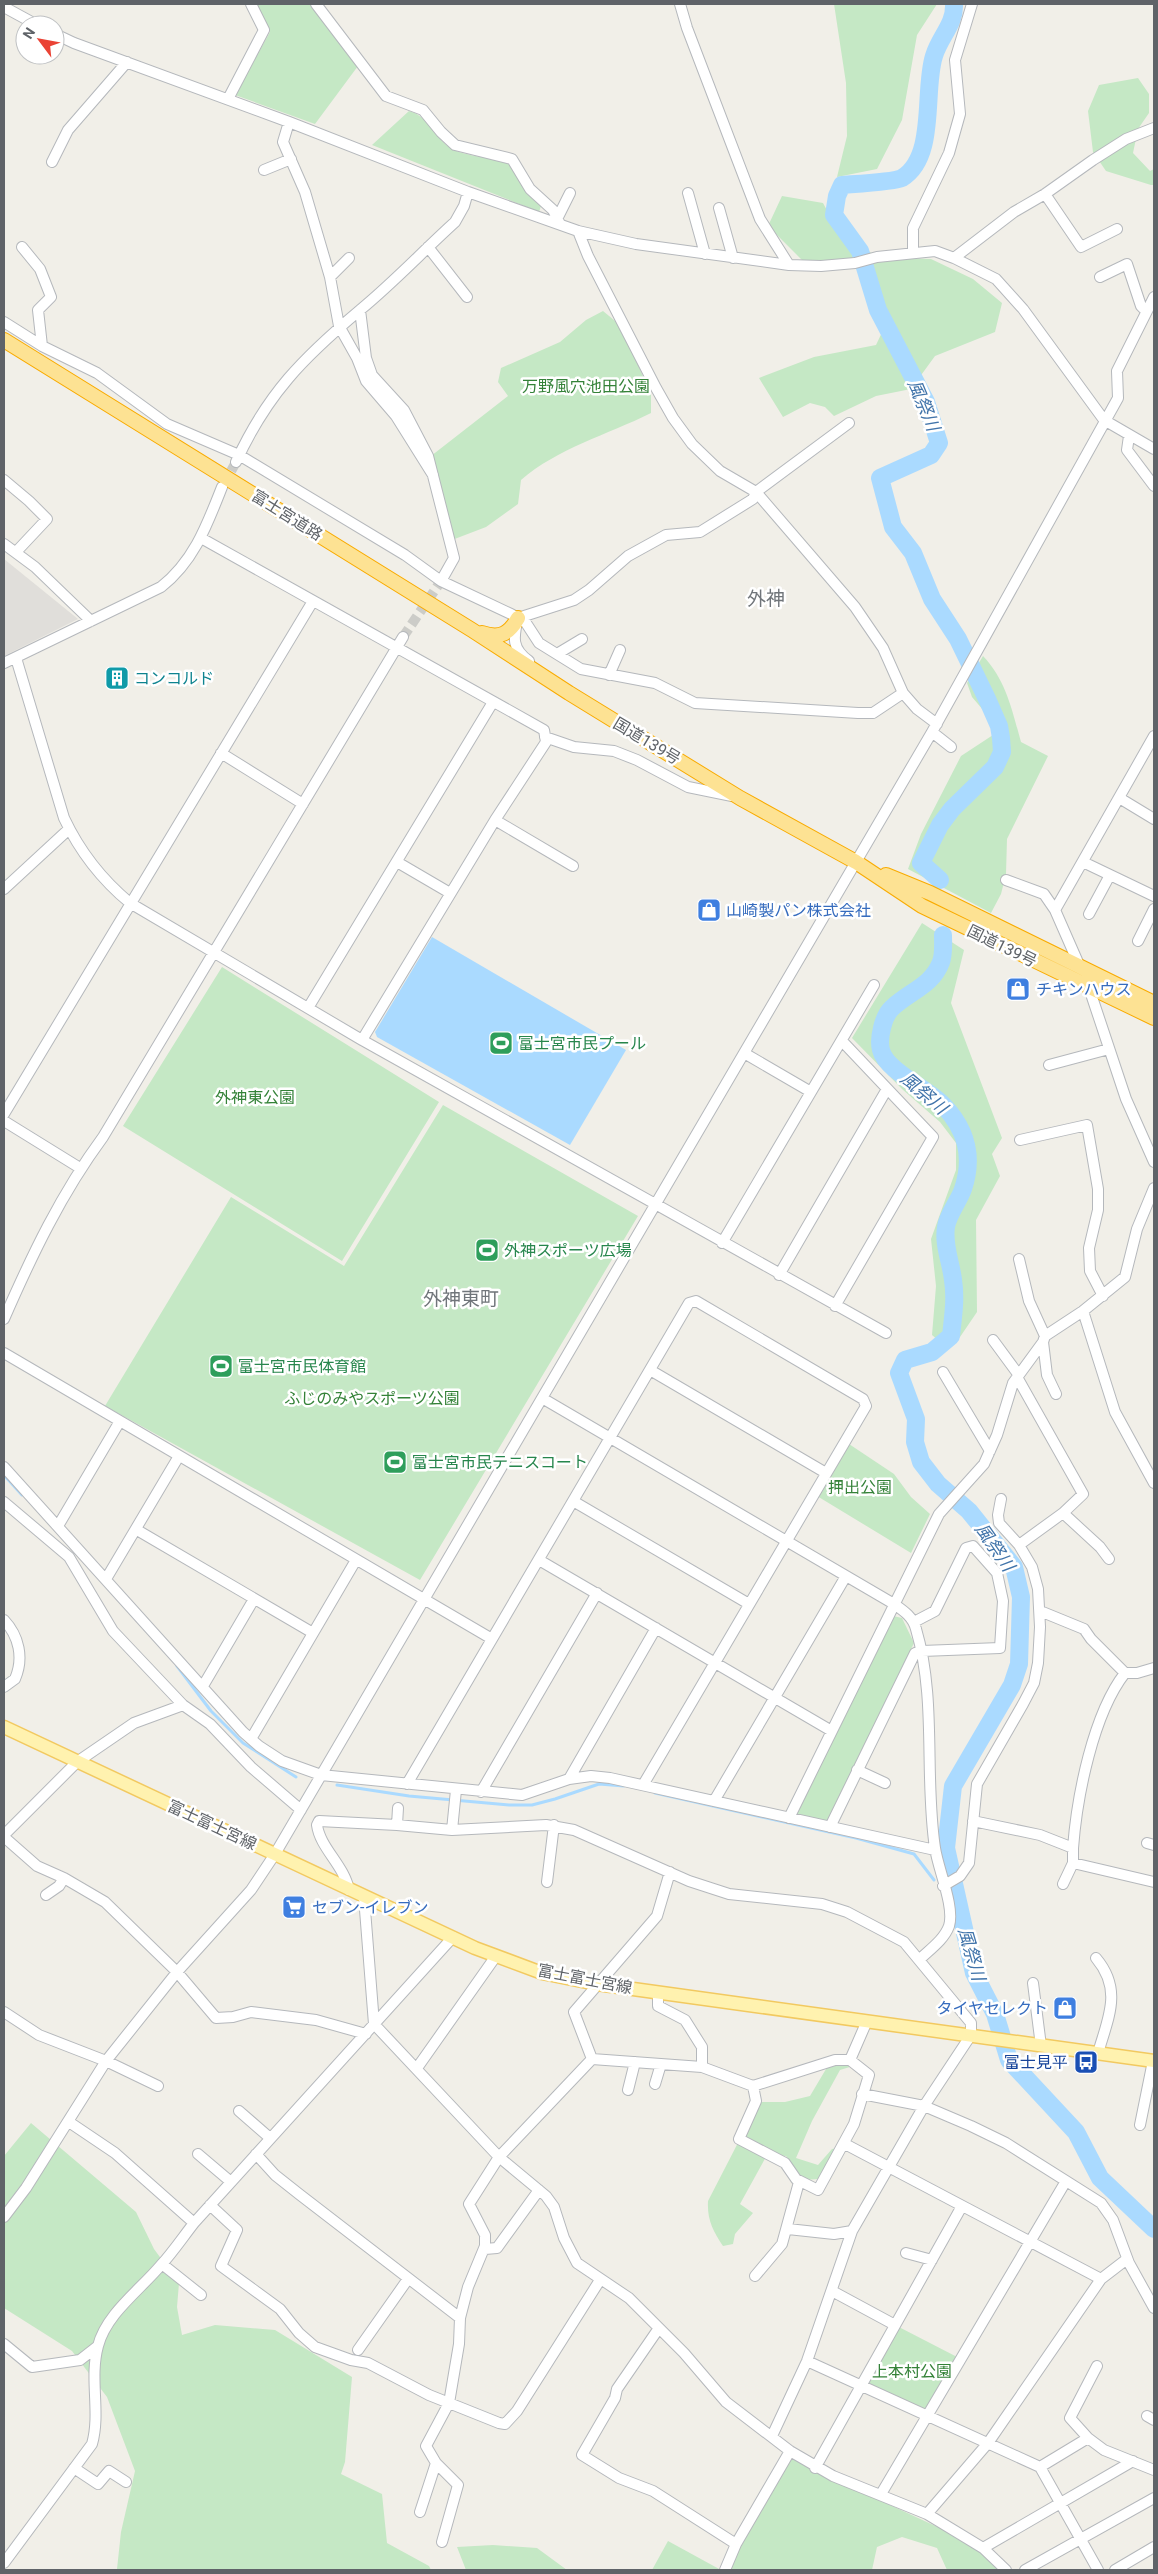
<svg xmlns="http://www.w3.org/2000/svg" width="1158" height="2574" font-family="Roboto,'Noto Sans JP',sans-serif">
<style>
.industrial{fill:#e0deda}
.green{fill:#c5e8c5}
.water{fill:#aadaff}
.lines{fill:none;stroke-linecap:round;stroke-linejoin:round}
.stream{stroke:#aadaff;stroke-width:3}
.river{stroke:#aadaff;stroke-width:18}
.minor-tunnel{stroke:#ccccc8;stroke-width:10;stroke-dasharray:10 5;stroke-linecap:butt}
.minor-casing{stroke:#b5b8bc;stroke-width:12}
.major-casing{stroke:#f2c960;stroke-width:15}
.highway-casing{stroke:#f9ab00;stroke-width:16}
.minor{stroke:#fff;stroke-width:10}
.major{stroke:#fff2af;stroke-width:12}
.highway{stroke:#fde293;stroke-width:14}
.labels{text-anchor:middle;dominant-baseline:central;stroke-width:5;stroke-linejoin:round;paint-order:stroke}
.park-label{font-size:16px;fill:#348238;stroke:#fff}
.street-label{font-size:16px;fill:#5f6368;stroke:#fff}
.culture-label{font-size:16px;fill:#0d838f;stroke:#fff;text-anchor:start}
.shop-label{font-size:16px;fill:#366cbe;stroke:#fff;text-anchor:start}
.leisure-label{font-size:16px;fill:#27864d;stroke:#fff;text-anchor:start}
.transit-label{font-size:16px;fill:#164399;stroke:#fff;text-anchor:end}
.water-label{font-size:18px;font-style:italic;fill:#4174aa;stroke:#fff}
.quarter-label{font-size:19px;fill:#70757a;stroke:#fff}
</style>
<rect width="100%" height="100%" fill="#f1efe8"/>
<path class="industrial" d="M4 559 78 619 4 656Z"/>
<path class="green" d="M256 4H310L358 66 315 124 235 95 270 32Z
M834 4H937L917 35 902 120 877 169 837 177 847 136 846 83Z
M1138 78 1149 94V113L1138 129 1133 153 1150 171 1154 169V185H1151L1106 171 1093 152 1088 111 1099 85Z
M409 111C429 116 434 138 452 149 465 156 493 158 509 162L526 191 541 206 539 212 372 145Z
M782 196 823 203 837 229 877 257 931 259 973 279 1002 303 995 332 935 356 911 389 876 396 834 416 825 407 810 403 783 417 759 378 814 357 876 345 886 324 866 273 844 264 803 261 768 226Z
M603 311 620 325 651 394V413C607 435 558 448 521 480L518 504 486 527 452 540 431 456 508 396 498 382 501 368 560 342 586 320Z
M983 656C1006 680 1012 710 1021 742L1048 756 1007 839 1006 874 1001 894 991 913 908 869 921 834 961 756 993 735 989 717 972 697 967 683Z
M922 923 964 950 951 1003 1002 1138 992 1154 1000 1176 976 1220 977 1312 960 1337 947 1348 932 1335 936 1286 931 1239 956 1170V1143L940 1122 902 1089 852 1038Z
M222 967 439 1102 342 1261 123 1126Z
M443 1105 638 1216 420 1580 105 1406 231 1197 344 1266Z
M849 1444 894 1474 911 1497 930 1514 911 1553 817 1496Z
M893 1616 902 1618 914 1643 827 1821 796 1814Z
M842 2059 853 2066 840 2070 812 2121 796 2158 818 2165 832 2149 840 2148 819 2179 802 2180 786 2156 767 2155 740 2204 753 2213 735 2234 733 2244 723 2246C713 2231 707 2220 708 2201L759 2102H785L810 2096 829 2064Z
M31 2123 136 2212 154 2249 179 2283 177 2307 182 2335 215 2325 275 2330 352 2377 345 2462 341 2474 382 2494 387 2543 429 2566 431 2570 117 2569 121 2532 135 2471 107 2397 72 2351 4 2308V2156Z
M895 2325 961 2359 928 2414 860 2385Z
M790 2451 890 2505 983 2548 1001 2570H947L937 2548 902 2537 877 2547 872 2570H725Z
M668 2541 721 2570H652Z
M493 2545 537 2548 567 2570H466L457 2547Z"/>
<path class="water" d="M432 937 626 1050 570 1145 377 1037 375 1032Z"/>
<g class="lines">
<path class="stream" d="M4 1475 22 1495
M177 1666 211 1711 243 1743 296 1777
M337 1785 409 1796 509 1805H532L555 1799 599 1784 624 1786
M655 1793 856 1838 914 1854 934 1880
M950 1892 959 1899"/>
<path class="river" d="M940 880 921 863 940 825 952 809 995 767 1002 752 1001 738 999 726 988 701 958 639 932 599 913 553 893 527 880 478 931 455 939 443 926 402 878 310 860 251 834 215 837 196 842 185C854 184 894 182 902 178 937 157 923 90 934 56 940 36 955 25 954 4
M943 935C943 943 944 954 941 962 932 986 910 991 892 1008 883 1016 878 1039 881 1050 886 1071 928 1089 943 1105 966 1129 974 1156 963 1189 959 1201 948 1214 946 1227 943 1245 951 1262 953 1280 956 1299 953 1317 951 1336L932 1352 905 1360 899 1373 916 1419 915 1442 921 1462 938 1484 969 1511 1014 1567 1021 1597 1019 1664 1012 1685 953 1786 946 1848 974 1973 995 2014 1009 2060 1076 2132 1100 2178 1154 2229"/>
<path class="minor-tunnel" d="M224 484 236 462
M403 637 441 581"/>
<g class="minor-casing">
<path id="minor" d="M316 4 386 96 423 110 441 132 455 145 512 159 530 189 553 210 560 224
M680 4 687 28 760 219 789 265
M4 7 37 25
M55 34 74 43 289 122 468 192 578 231 636 244 789 265 821 266 855 263 877 257 935 251 954 258 996 279 1023 309 1104 420 1154 449
M228 99 264 30 251 4
M289 122 283 142 305 192 330 277 339 326 357 358 366 381 396 416 433 475
M52 162 68 130 127 62
M264 170 291 159
M688 193 705 254
M1045 194 1081 247 1117 229
M719 208 733 258
M557 219 570 193
M578 231 588 256 656 388 673 418 692 444 720 471 756 492 855 607 883 648 903 693 917 709 937 724
M22 247 40 269 51 297 38 310 42 346
M428 247 467 297
M913 253V228L949 153 960 114 955 60 972 4
M954 258 1014 212 1045 194 1093 160 1126 139 1154 128
M330 277 349 258
M1100 277 1127 264 1141 306 1146 311
M360 310 366 358 372 375 404 410 428 456 454 558 441 581
M4 322 42 346 97 373 167 424 239 455 405 555 441 581 511 614 526 623 539 643 581 669 655 683 695 703 858 713H873L903 693
M1129 436 1127 450 1154 486
M236 462C267 394 303 358 360 310 393 283 423 251 455 222L464 206 468 192
M4 480 29 501 47 519 16 552
M201 538 544 730 546 742 495 820 362 1040
M4 544 35 567 91 621
M557 654 582 639
M16 658 64 818C80 852 101 879 130 903L362 1040 886 1333
M529 661C512 649 513 638 518 618L574 600 589 590 628 556 666 535 700 532 753 499 756 492 849 423
M4 663 161 587C194 561 207 525 222 487
M609 675 620 650
M932 732 951 747
M545 737 574 747 614 751 637 760 688 787 732 796
M221 753 303 804
M1121 799 1154 819
M495 820 573 866
M397 862 450 893
M1083 862 1154 896
M1006 880 1044 894 1055 910
M4 889 69 829
M1089 914 1110 875
M1138 941 1154 909
M1080 967 1055 910 1154 736
M1089 988 1126 1099 1154 1162
M308 1008 493 702
M744 1053 811 1092
M1049 1065 1109 1049
M4 1114 313 601
M4 1121 80 1168
M1020 1140 1087 1125 1098 1189V1210L1089 1248 1090 1271 1103 1296
M722 1243 874 985
M1019 1259 1029 1301 1045 1336
M779 1275 887 1089
M835 1306 933 1137 842 1041
M1083 1311 1115 1412 1154 1483
M4 1319C32 1255 61 1194 103 1137L403 637
M993 1340 1018 1374
M1043 1342 1047 1375 1056 1394
M4 1353 492 1639
M650 1370 826 1473
M943 1372 990 1451
M1017 1377 1083 1494 1063 1513 1019 1545
M542 1398 894 1604C904 1611 913 1617 916 1629 937 1700 924 1775 935 1848 938 1869 955 1907 949 1926 944 1940 929 1950 919 1960
M4 1467 243 1732 259 1746 282 1761 321 1775 522 1795 569 1779 591 1776 610 1778 935 1850
M573 1501 749 1604
M4 1502 69 1557 113 1631 183 1705 210 1724 251 1767 301 1810
M1063 1513 1100 1547 1109 1559
M58 1526 120 1421
M137 1530 313 1633
M539 1560 830 1730
M106 1579 179 1456
M1040 1611 1084 1629 1091 1639 1125 1673H1137L1154 1668
M4 1620C19 1636 24 1658 15 1679L4 1687
M203 1686 254 1599
M251 1739 356 1560
M857 1770 885 1783
M569 1779 656 1628
M407 1784 689 1303 696 1301 863 1399 866 1406 643 1785
M481 1792 597 1593
M714 1801 846 1576
M789 1818 939 1514 984 1464 997 1435 1013 1383 1043 1342 1045 1336 1083 1311 1125 1277 1137 1229 1154 1188
M973 1821 1040 1835 1073 1848C1077 1796 1093 1714 1125 1673
M397 1825 398 1808
M830 1827 915 1653 922 1651 1000 1648 1003 1601 997 1573 973 1546 966 1548 935 1611 914 1622
M452 1830 456 1790
M4 1835 77 1762 134 1723 183 1705
M4 1837 37 1866 64 1878 105 1902 177 1972 216 2018 233 2017 251 2012 316 2020 366 2034
M1147 1843 1154 1845
M1073 1863 1154 1882
M547 1882 554 1825
M1063 1884 1073 1863V1848
M943 1886 960 1876 969 1863 977 1784 1023 1704 1034 1683 1038 1663 1040 1627 1038 1589 1032 1567 1019 1545 999 1523 998 1515 1001 1499
M349 1890C344 1865 320 1848 317 1825L319 1821 397 1825 452 1830 546 1825 574 1830 689 1881 729 1894 822 1904 847 1912 904 1942 971 2023V2035L924 2106 852 2231 807 2361 772 2436
M46 1895 59 1886 64 1878
M364 1897 374 2024 499 2157 546 2196 554 2207 564 2238 577 2263 629 2298 684 2353 726 2402 790 2451 833 2476 927 2514 983 2548 1006 2570
M1096 1958C1123 1990 1108 2018 1098 2053
M1033 1983 1041 2046
M4 2012 39 2035 106 2061 158 2086
M592 2059 702 2067V2047L685 2020 658 2006V1992
M702 2067 753 2086 835 2060H850L867 2021
M417 2068 496 1956
M655 2084 661 2064
M753 2086 756 2101 739 2139 785 2163 796 2179 818 2190 854 2124 869 2075 850 2060
M628 2090 635 2062
M862 2094 924 2106 971 2126 1006 2143 1101 2203 1113 2220 1129 2263 1154 2308
M239 2111 270 2138
M69 2122 115 2153 194 2223
M1140 2125 1153 2061
M845 2144 1101 2279
M198 2154 231 2182
M256 2154 275 2175 299 2194 460 2318
M210 2205 237 2230 221 2266 280 2309 299 2333 315 2347 351 2360 368 2363 429 2395 499 2423 505 2424 517 2411 600 2280
M4 2217 26 2188 106 2061 177 1972 251 1890 275 1854 932 732 1118 398 1117 371 1154 297
M788 2229 834 2234 852 2231
M485 2249 497 2248 539 2190
M906 2253 932 2260
M162 2264 201 2295
M755 2276 782 2244 799 2182
M832 2291 895 2325
M659 2328 617 2389 615 2398 582 2455 619 2478 653 2491 736 2544
M4 2344 32 2367 80 2360 98 2346
M358 2350 408 2279
M807 2361 1040 2467 1098 2570
M1097 2366 1070 2418 1088 2438 1104 2450 1154 2470
M1147 2416 1154 2420
M1040 2467 1088 2438
M74 2468 98 2484 109 2471 126 2482
M815 2468 962 2206
M881 2494 1066 2181
M420 2512 436 2463
M927 2514 988 2443 1101 2279 1127 2259
M442 2542 458 2485 436 2463 426 2446 449 2403 459 2344 460 2318 468 2287 485 2246V2235L469 2204 499 2157 592 2059 574 2012 657 1916 670 1872
M983 2548 1133 2461
M4 2563 92 2444C101 2412 89 2379 98 2346 106 2314 140 2290 161 2265 173 2252 183 2237 194 2223L453 1937
M725 2570 736 2544 790 2451
M1025 2570 1154 2498
M1115 2570 1154 2547"/>
</g>
<g class="major-casing">
<path id="major" d="M4 1727 475 1948 542 1973 597 1984 1154 2061"/>
</g>
<g class="highway-casing">
<path id="highway" d="M4 340 472 630 569 693 740 798 856 862 922 906 1154 1018
M482 633C500 639 509 634 518 618
M886 875 930 893 1154 1003"/>
</g>
<use href="#minor" class="minor"/>
<use href="#major" class="major"/>
<use href="#highway" class="highway"/>
</g>
<defs>
<g id="building-square" transform="scale(1.25)"><rect x="-9" y="-9" width="18" height="18" rx="4" fill="#0f9aa8" stroke="#fff"/><path d="M-4-6H4V6H1V3H-1V6H-4ZM-2.5-4.3h1.7v1.8h-1.7ZM.8-4.3h1.7v1.8H.8ZM-2.5-1h1.7V.8h-1.7ZM.8-1h1.7V.8H.8Z" fill="#fff"/></g>
<g id="shop-square" transform="scale(1.25)"><rect x="-9" y="-9" width="18" height="18" rx="4" fill="#3f7fe0" stroke="#fff"/><path d="M-5-2.5h2.3a2.7 3.5 0 0 1 5.4 0H5L5.5 6h-11ZM-1.5-2.5h3a1.5 2.3 0 0 0-3 0Z" fill="#fff"/></g>
<g id="stadium-square" transform="scale(1.25)"><rect x="-9" y="-9" width="18" height="18" rx="4" fill="#2e9e5b" stroke="#fff"/><path d="M0-5a6.5 5 0 1 0 0 10a6.5 5 0 1 0 0-10ZM-3.5-1.8h7v3.6h-7Z" fill="#fff"/></g>
<g id="supermarket-square" transform="scale(1.25)"><rect x="-9" y="-9" width="18" height="18" rx="4" fill="#3f7fe0" stroke="#fff"/><path d="M-6-5.5h2.5l.6 2H6L4.5 2H-2.5L-4.4-4H-6ZM-1.5 3.2a1.3 1.3 0 1 0 .1 0ZM3 3.2a1.3 1.3 0 1 0 .1 0Z" fill="#fff"/></g>
<g id="bus-square" transform="scale(1.25)"><rect x="-9" y="-9" width="18" height="18" rx="4" fill="#1a4fb4" stroke="#fff"/><path d="M-5-6H5V4H4V6H2V4H-2V6H-4V4H-5ZM-3.5-4V0h7V-4ZM-3.5 1.2v1.5H-2V1.2ZM2 1.2v1.5H3.5V1.2Z" fill="#fff"/></g>
</defs>
<g fill-rule="evenodd">
<use href="#building-square" x="117" y="678"/>
<use href="#shop-square" x="709" y="910"/>
<use href="#shop-square" x="1018" y="989"/>
<use href="#stadium-square" x="501" y="1043"/>
<use href="#stadium-square" x="487" y="1250"/>
<use href="#stadium-square" x="221" y="1366"/>
<use href="#stadium-square" x="395" y="1462"/>
<use href="#supermarket-square" x="294" y="1907"/>
<use href="#shop-square" x="1065" y="2008"/>
<use href="#bus-square" x="1086" y="2062"/>
</g>
<g class="labels">
<g class="park-label">
<text x="586" y="386">万野風穴池田公園</text>
<text x="255" y="1097">外神東公園</text>
<text x="372" y="1398">ふじのみやスポーツ公園</text>
<text x="860" y="1487">押出公園</text>
<text x="912" y="2371">上本村公園</text>
</g>
<g class="street-label">
<text transform="translate(287 515) rotate(32)">富士宮道路</text>
<text transform="translate(647 741) rotate(31)">国道139号</text>
<text transform="translate(1002 946) rotate(26)">国道139号</text>
<text transform="translate(212 1825) rotate(25)">富士富士宮線</text>
<text transform="translate(585 1979) rotate(11)">富士富士宮線</text>
</g>
<g class="culture-label">
<text x="134" y="678">コンコルド</text>
</g>
<g class="shop-label">
<text x="726" y="910">山崎製パン株式会社</text>
<text x="1036" y="989">チキンハウス</text>
<text x="312" y="1907">セブン-イレブン</text>
<text x="1048" y="2008" text-anchor="end">タイヤセレクト</text>
</g>
<g class="leisure-label">
<text x="518" y="1043">富士宮市民プール</text>
<text x="504" y="1250">外神スポーツ広場</text>
<text x="238" y="1366">富士宮市民体育館</text>
<text x="412" y="1462">富士宮市民テニスコート</text>
</g>
<g class="transit-label">
<text x="1068" y="2062">富士見平</text>
</g>
<g class="water-label">
<text transform="translate(924 405) rotate(67)">風祭川</text>
<text transform="translate(924 1093) rotate(40)">風祭川</text>
<text transform="translate(995 1547) rotate(55)">風祭川</text>
<text transform="translate(972 1954) rotate(74)">風祭川</text>
</g>
<g class="quarter-label">
<text x="766" y="598">外神</text>
<text x="461" y="1298">外神東町</text>
</g>
</g>
<rect width="1158" height="2574" fill="none" stroke="#5f6368" stroke-width="10"/>
<g transform="translate(40 40) rotate(302)"><circle r="24" fill="#ffffff" stroke="#bfc1c3"/>
<path d="M0-4L9 19L0 12L-9 19Z" fill="#ea4335"/>
<text y="-8" font-size="14" font-weight="bold" text-anchor="middle" fill="#5f6368">N</text>
</g>
</svg>
